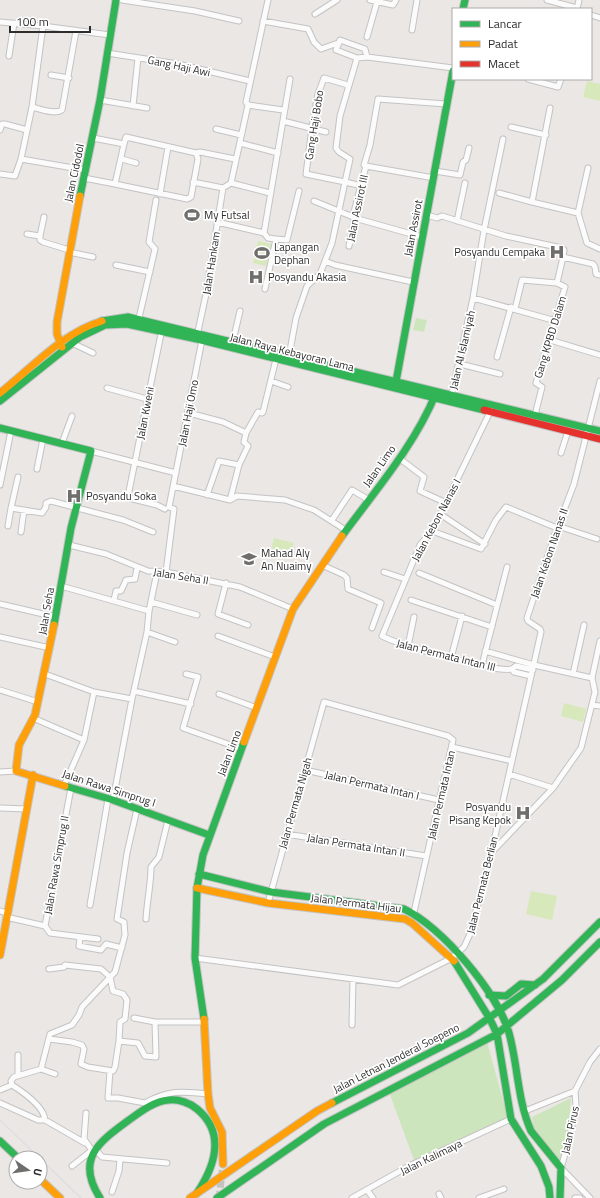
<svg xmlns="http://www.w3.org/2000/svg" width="600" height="1198" font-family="'Titillium Web',sans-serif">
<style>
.green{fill:#cde5bd}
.pitch{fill:#d7e9bb}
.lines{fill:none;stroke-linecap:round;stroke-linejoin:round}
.secondary-tunnel{stroke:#c4c2bf;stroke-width:7;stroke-dasharray:7 3.5;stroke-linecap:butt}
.street-casing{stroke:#c4c3c4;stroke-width:7}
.fast-casing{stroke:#c4c3c4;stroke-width:9}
.slow-casing{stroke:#c4c3c4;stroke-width:9}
.jam-casing{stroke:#c4c3c4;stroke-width:9}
.street{stroke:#fcfbfb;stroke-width:5}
.fast{stroke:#30b455;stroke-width:7}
.slow{stroke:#ff9f0a;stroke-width:7}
.jam{stroke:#e5322d;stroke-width:7}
.rail{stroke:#dfdee0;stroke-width:1.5}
.labels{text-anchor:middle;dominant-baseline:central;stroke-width:3.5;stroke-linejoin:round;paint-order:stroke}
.street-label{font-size:11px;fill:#2d2d2d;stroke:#fff}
.poi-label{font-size:11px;fill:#2d2d2d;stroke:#fff;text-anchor:start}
</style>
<rect width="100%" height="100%" fill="#eae7e4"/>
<path class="green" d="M416 318 427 320 424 332 413 330Z
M487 1042 508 1118 414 1160 389 1092Z
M571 1098 568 1138 558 1164 534 1131 532 1117Z"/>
<path class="pitch" d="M587 81 600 84V101L583 97Z
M258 241 271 244 266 266 253 263Z
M274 538 294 543 290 555 271 550Z
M564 703 586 709 583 722 561 716Z
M531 891 557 896 552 920 526 914Z"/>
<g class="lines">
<path class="secondary-tunnel" d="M219 1198 223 1164"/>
<g class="street-casing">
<path id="street" d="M122 0 195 11 239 21
M268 0 246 102 248 105 283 110
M370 0 393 5 396 0
M547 0 577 8
M577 9 579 0
M315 14 337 0
M591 15 600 18
M263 21 308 29 314 42 321 49 338 43
M0 22 43 26 110 35
M412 30 417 0
M367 37 377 2
M107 53 178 64 250 81
M9 56 14 23
M367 57 365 49 340 40 336 50 357 58 367 57 453 68
M357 58 340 116 336 148 339 152 350 159 345 182 362 186
M51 75 69 78
M528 79 558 87 561 79
M100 100 147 108
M133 106 138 58
M32 107C40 109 55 115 62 110L76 31
M550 108 532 202 578 213
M283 121 326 132
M511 127 546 135
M216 129 241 135
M0 130 2 124H5L27 130
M93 138 124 144 115 184 187 199 191 197 198 159 196 153 126 137 124 144
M240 143 278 153
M196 153 200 152 235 159
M21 159 85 170
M122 159 136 163
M366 166 364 165 370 145 378 99 446 104
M588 168 578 213 587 243 600 249
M435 171 460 175 463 162 466 160 469 148
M0 174 15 176 21 159 32 107 43 26
M84 178 115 184
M193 182 223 188 231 183 270 193
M231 183 248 105
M499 193 532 202
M160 194 168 147
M314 201 358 219 422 237
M427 215 437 218 442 216 506 236 562 248 564 250 563 257 593 264 595 267 596 274 600 275
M353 216 366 166 434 178
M457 221 465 183
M217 222 264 233
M27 234 40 236V240L43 242 69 250
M40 236 44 217
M276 239 287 240 299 191
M349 246 355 217
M69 252 93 257
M325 261 335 265 413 282
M116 265 150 272
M265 289 276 239 268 238 264 233 290 79
M473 298 556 321
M515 309 522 280 557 283
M139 318 155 249 149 242 156 200
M162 329 128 496 129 498 157 505 165 509
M197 336 206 294 223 188
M550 340 600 355
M233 341 240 311
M72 343 93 353
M289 356 296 318 307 286 320 274 332 243 345 182 306 174 313 120 318 94 324 78 348 85
M497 357 511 307
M460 364 500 374
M271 381 288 387
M107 388 147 399
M451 397 473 298 484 230 503 139
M491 410 432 531 420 545 382 636C396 644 498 673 511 669 513 669 514 667 516 666L533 670
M189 413 223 422 246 433
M535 415 542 387 536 383 565 287 557 283 563 257
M62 443 72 416
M91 451 176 473
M561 453 568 431
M399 458 424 477 420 491 442 501
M37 469 43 439
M18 477 11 508 42 513 46 507V503L51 501 123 520 153 532
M0 485 11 431
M173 486 230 500 237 496 285 500 314 510 347 531
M207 495 219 461 239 465
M230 500 239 465 248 446 244 442 246 433 258 412 262 413 263 412 276 359
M440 514 485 544
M332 520 352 490 369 500
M8 526 11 508
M558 526 597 539
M432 531 481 549 496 520 506 507 557 528
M21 532 24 510
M69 545 106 554 148 571 166 572 240 587 293 609
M322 565 344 575 347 578 348 589 381 603 372 628
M166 572 174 509 169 507 202 340
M384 572 405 579
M419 573 497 605
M226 583 218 614 248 625
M61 586 149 611
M114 600 116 591H121L126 580 135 579 137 568
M411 600 492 627
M151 602 197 615
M0 604 56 617
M147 632 175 642
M218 636 275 657
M0 637 50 648
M408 646 414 617
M485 651 534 665 592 678
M451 658 462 616
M482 665 507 567
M512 669 514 672 531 676
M45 674 94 692 132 699
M186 674 198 677 197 680 183 728 242 749
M573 674 584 625
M0 690 38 702
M134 691 191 704
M219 694 257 708
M592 705 600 706
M33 718 84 740
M452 747 512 761
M305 770 439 800
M0 772 16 771
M509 774 553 788
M64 786 84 740 94 692
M113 800 132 699 147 632 149 611 157 572
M0 808 27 809
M286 834 426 856
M491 853 553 788 581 748 595 692 592 678 600 641
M268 903 324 702 448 736 453 740 414 912
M90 905 108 799
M0 911 7 913
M6 917 45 926
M146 919C147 901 151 884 151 867L159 857 168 820
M45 926 71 788
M45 926 50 933 98 939
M80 938 79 946 101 950 106 944 122 948
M195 958 398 985 452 958 464 947 470 934 491 854 541 632 540 629 528 621 527 618 555 534 574 484 600 381
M49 969 64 967 65 965 101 969 110 977 113 991 123 994 127 1000 125 1019 120 1022 119 1041
M134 1018 155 1022H204
M352 1025 353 979
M49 1039 72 1042 82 1045 84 1049 81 1064 88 1067 113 1071 115 1067 119 1041 138 1043 145 1056 156 1057 155 1022
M18 1055V1075
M41 1069 55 1074
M110 1071 108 1098H118L145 1103C168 1090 182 1091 208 1094
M12 1085 11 1081 14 1077 41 1069 50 1034 72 1025 79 1015 82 1007 115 972 125 935 124 922 117 919 127 853 137 809
M0 1090 12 1085C23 1092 44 1107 45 1120
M0 1103 38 1120H45L85 1143
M525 1111 575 1091
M86 1113 84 1139 93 1152
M95 1149 102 1157 167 1163
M72 1166 91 1151
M367 1190 373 1198
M112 1192 119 1171 120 1159
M439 1194 441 1198
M352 1198 409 1166 511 1119
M479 1198 504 1189
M575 1198H580
M590 1198 561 1168 570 1136 576 1106 575 1091 590 1062 600 1049"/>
</g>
<g class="fast-casing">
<path id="fast" d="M463 9 465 0
M80 196 100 100 116 0
M102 321 128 317 600 431
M395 387 453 71
M0 401 80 337 105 325 127 324 197 339 484 410
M0 428 91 451 71 528 54 625
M342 536C375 491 415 445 436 393
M65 786 113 800 209 835
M199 874 271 892 404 909C441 926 498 993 509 1033 518 1065 517 1099 531 1131L561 1168 560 1198
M454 961 490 1019 497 1034 511 1119 541 1166 549 1187 550 1198
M489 995 506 996 521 984 535 985
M204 1019 195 958 197 888 203 855 244 742
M332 1103 468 1033 543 979 600 922
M0 1141 18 1158
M100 1198C75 1159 99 1142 129 1120 140 1112 154 1101 169 1100 179 1099 190 1103 197 1109 226 1133 215 1166 197 1193
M217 1198 324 1124 497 1034 562 980 600 942"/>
</g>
<g class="slow-casing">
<path id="slow" d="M62 347 57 334V322L80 196
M0 393C32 368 62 333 102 321
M54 625 35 715 19 745 16 771 65 786
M244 742 293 609 342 536
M197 888 268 903 405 919 412 923 454 961
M0 955 33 775
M204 1019 208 1094 210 1108 222 1132 223 1164
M40 1179 60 1198
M190 1198 317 1111 332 1103"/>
</g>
<g class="jam-casing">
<path id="jam" d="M484 410 600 439"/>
</g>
<use href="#street" class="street"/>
<use href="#fast" class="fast"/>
<use href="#slow" class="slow"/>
<use href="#jam" class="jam"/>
<path class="rail" d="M0 1120 81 1198"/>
</g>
<defs>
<g id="stadium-bare" transform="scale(1.2)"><path d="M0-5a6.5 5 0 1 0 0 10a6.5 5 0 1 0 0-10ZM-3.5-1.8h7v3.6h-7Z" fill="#6f6e6d" stroke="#fff" stroke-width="2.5" paint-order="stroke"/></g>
<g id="hospital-bare" transform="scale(1.2)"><path d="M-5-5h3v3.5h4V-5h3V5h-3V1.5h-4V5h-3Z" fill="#6f6e6d" stroke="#fff" stroke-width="2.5" paint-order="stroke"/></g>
<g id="university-bare" transform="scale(1.2)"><path d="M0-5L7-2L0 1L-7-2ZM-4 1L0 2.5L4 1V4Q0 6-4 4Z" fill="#6f6e6d" stroke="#fff" stroke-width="2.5" paint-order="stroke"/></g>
</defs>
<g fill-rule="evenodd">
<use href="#stadium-bare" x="192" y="215"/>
<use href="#hospital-bare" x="557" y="252"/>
<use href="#stadium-bare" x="262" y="253"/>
<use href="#hospital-bare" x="256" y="277"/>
<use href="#hospital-bare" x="74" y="496"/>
<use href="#university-bare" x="249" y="559"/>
<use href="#hospital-bare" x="523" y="813"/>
</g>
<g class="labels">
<g class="street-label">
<text transform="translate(179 66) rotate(12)">Gang Haji Awi</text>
<text transform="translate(314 125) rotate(-81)">Gang Haji Bobo</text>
<text transform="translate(74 173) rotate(-78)">Jalan Cidodol</text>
<text transform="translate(357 208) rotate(-78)">Jalan Assirot III</text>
<text transform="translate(413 228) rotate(-79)">Jalan Assirot</text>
<text transform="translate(211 263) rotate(-81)">Jalan Hankam</text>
<text transform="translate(550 337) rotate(-73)">Gang KPBD Dalam</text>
<text transform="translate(462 350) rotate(-77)">Jalan Al Islamiyah</text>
<text transform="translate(292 352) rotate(14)">Jalan Raya Kebayoran Lama</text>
<text transform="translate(145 413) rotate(-79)">Jalan Kweni</text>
<text transform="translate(188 413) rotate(-79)">Jalan Haji Omo</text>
<text transform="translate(379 466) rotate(-55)">Jalan Limo</text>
<text transform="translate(436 520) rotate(-62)">Jalan Kebon Nanas I</text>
<text transform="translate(549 553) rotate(-71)">Jalan Kebon Nanas II</text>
<text transform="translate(181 576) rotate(9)">Jalan Seha II</text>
<text transform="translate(46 611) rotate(-80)">Jalan Seha</text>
<text transform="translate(446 655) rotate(14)">Jalan Permata Intan III</text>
<text transform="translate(229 753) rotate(-69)">Jalan Limo</text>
<text transform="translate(372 785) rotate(13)">Jalan Permata Intan I</text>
<text transform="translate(109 788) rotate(18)">Jalan Rawa Simprug I</text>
<text transform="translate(441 795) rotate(-77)">Jalan Permata Intan</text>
<text transform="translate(295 803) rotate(-74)">Jalan Permata Nigah</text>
<text transform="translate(356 845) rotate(9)">Jalan Permata Intan II</text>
<text transform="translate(56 865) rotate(-80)">Jalan Rawa Simprug II</text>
<text transform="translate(482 885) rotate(-76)">Jalan Permata Berlian</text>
<text transform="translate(356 903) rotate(7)">Jalan Permata Hijau</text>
<text transform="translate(396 1058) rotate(-27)">Jalan Letnan Jenderal Soepeno</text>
<text transform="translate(570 1130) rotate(-78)">Jalan Pirus</text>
<text transform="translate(431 1157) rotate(-26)">Jalan Kalimaya</text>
</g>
<g class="poi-label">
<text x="204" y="215">My Futsal</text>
<text x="274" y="247">Lapangan<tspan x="274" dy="13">Dephan</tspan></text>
<text x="545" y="252" text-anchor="end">Posyandu Cempaka</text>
<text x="268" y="277">Posyandu Akasia</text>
<text x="86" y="496">Posyandu Soka</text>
<text x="261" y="553">Mahad Aly<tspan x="261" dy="13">An Nuaimy</tspan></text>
<text x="511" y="807" text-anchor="end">Posyandu<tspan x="511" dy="13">Pisang Kepok</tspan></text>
</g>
</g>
<rect x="452" y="8" width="140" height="72" fill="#ffffff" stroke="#ababab"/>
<rect x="460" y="21" width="20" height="6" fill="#30b455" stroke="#ababab"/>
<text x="488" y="28" font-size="12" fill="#2d2d2d">Lancar</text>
<rect x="460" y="41" width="20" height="6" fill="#ff9f0a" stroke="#ababab"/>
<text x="488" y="48" font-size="12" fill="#2d2d2d">Padat</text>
<rect x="460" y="61" width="20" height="6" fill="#e5322d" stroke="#ababab"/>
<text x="488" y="68" font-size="12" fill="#2d2d2d">Macet</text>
<g transform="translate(28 1170) rotate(103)"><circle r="19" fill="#ffffff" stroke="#ababab"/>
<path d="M0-3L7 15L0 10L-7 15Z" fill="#6f6e6d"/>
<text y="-6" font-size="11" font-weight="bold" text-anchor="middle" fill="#2d2d2d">U</text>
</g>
<path d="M10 26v6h80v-6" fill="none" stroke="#2d2d2d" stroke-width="2"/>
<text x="16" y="26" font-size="12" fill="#2d2d2d" stroke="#ffffff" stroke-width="3" paint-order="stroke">100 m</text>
</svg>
